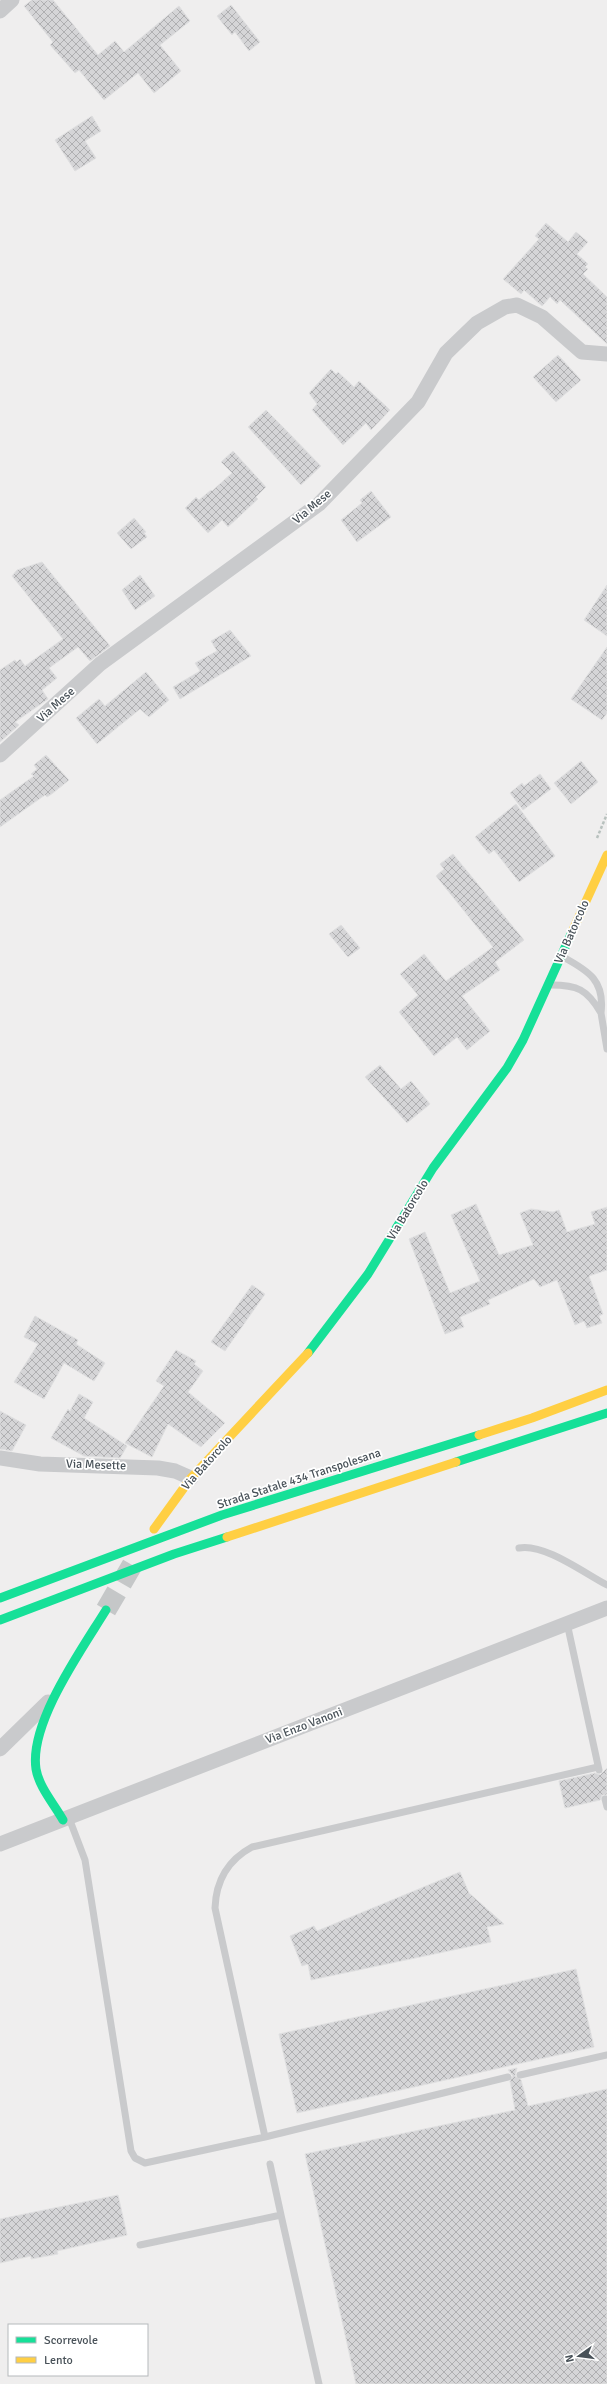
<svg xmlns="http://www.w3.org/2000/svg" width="607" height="2384" font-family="Signika,sans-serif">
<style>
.building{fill:url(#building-cross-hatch);stroke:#e0e0e1}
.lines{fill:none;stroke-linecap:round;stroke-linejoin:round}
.secondary-tunnel{stroke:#c5c7c8;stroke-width:21;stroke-dasharray:21 10;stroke-linecap:butt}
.path{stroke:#b8c1be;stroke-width:2.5;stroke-dasharray:3 2;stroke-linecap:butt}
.lane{stroke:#c9cacc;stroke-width:7}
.street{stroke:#c9cacc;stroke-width:15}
.fast{stroke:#16e098;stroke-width:9}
.slow{stroke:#ffcf43;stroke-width:9}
.labels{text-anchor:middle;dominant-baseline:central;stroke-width:3.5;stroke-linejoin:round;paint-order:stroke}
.street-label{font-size:12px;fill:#485158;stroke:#fff}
</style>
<defs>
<pattern id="building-cross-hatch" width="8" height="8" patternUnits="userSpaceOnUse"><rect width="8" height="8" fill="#d5d5d7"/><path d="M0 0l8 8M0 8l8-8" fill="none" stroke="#afafb1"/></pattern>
</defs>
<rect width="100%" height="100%" fill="#efeeee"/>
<path class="building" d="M32 0H53L98 55 115 41 124 52 179 6 190 21 160 45 181 71 154 93 138 73 104 100 79 70 75 73 50 45 53 42 24 6Z
M231 5 260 42 249 51 235 32 232 35 217 16Z
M92 116 101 131 85 141 96 158 75 171 55 140Z
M546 223 568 242 576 232 588 242 577 254 588 264 585 267 588 269 583 274 607 297V344L560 300 557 304 550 297 542 306 524 290 521 294 503 279 539 239 535 236Z
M558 355 581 380 556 402 533 377Z
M331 369 336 374 338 372 354 387 359 381 390 410 371 430 366 423 343 445 312 410 317 404 309 393Z
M266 410 321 466 301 485 248 427Z
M233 451 266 487 256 497 258 499 228 527 222 520 208 533 185 508 196 497 199 500 211 490 212 491 232 473 221 462Z
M371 491 391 517 357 542 341 520 362 503 360 500Z
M134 518 146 532 144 533 147 537 131 549 117 533Z
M42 562 110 646 90 661 78 647 49 668 57 678 42 690 48 699 15 722 19 725 0 742V670L15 660 17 662 20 659 25 666 63 639 12 576 17 570Z
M140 575 155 596 135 610 122 590Z
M607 585V636L584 620Z
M230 630 251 656 180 699 173 687 200 671 195 663 217 651 211 641Z
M607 647V713L602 720 571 699Z
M146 672 169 700 149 717 140 709 97 744 76 718 99 699 105 706Z
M46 755 69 780 53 793 47 797 45 795 0 827V800L34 776 31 774 37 769 34 765Z
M581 761 598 782 571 804 554 783Z
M540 774 551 789 523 810 510 793 522 783 524 786Z
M516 804 555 856 519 882 494 850 489 854 475 837Z
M453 854 524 940 495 962 500 970 462 996 490 1031 467 1050 457 1037 434 1056 399 1012 418 995 400 974 424 954 446 981 493 947 436 876 444 869 440 864Z
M341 925 360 948 348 957 329 934Z
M380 1065 401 1089 411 1081 430 1104 407 1123 365 1077Z
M476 1204 499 1255 533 1245 520 1213 531 1209 553 1212 559 1210 567 1232 595 1224 591 1212 607 1207V1270L589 1276 603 1314 599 1316 602 1323 587 1328 584 1321 575 1325 557 1280 540 1287 534 1279 488 1300 490 1304 460 1317 464 1327 445 1334 409 1239 425 1232 450 1293 480 1281 451 1215Z
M252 1285 265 1294 225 1351 211 1342Z
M35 1316 78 1340 76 1344 105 1363 94 1381 64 1363 44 1399 14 1382 38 1344 24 1337Z
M176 1350 196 1361 194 1364 203 1371 188 1392 225 1423 201 1447 168 1424 152 1457 125 1443 164 1386 156 1381Z
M79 1394 93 1402 84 1418 127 1446 120 1458 84 1456 51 1438 68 1409 70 1411Z
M0 1411 26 1425 12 1451 0 1449Z
M607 1768V1795H602L600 1800 565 1808 559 1781 595 1773 600 1775Z
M460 1872 469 1893 504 1924 487 1927 491 1942 311 1980 308 1964 302 1966 290 1936 314 1926 317 1931Z
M576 1969 594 2047 297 2113 279 2034Z
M517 2068 515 2076 521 2080 528 2106 607 2089V2384H356L305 2154 515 2110 510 2081 513 2076 508 2070Z
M118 2195 127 2235 57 2251 58 2254 31 2259V2256L0 2263V2219Z"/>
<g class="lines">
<path class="secondary-tunnel" d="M106 1610 134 1562"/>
<path class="path" d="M597 838 607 814"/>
<path class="lane" d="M551 985C577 985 587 989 601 1013 605 981 589 971 563 957
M601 1013 607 1049
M519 1548C544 1543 584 1573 607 1585
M567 1623 599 1770
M605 1799 607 1807
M69 1818 85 1860 131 2151 135 2158 145 2163 265 2137 508 2077
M520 2075 607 2055
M265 2137 215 1908C216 1880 228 1860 252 1847L598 1767
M270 2164 281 2215
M140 2245 281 2215 319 2384"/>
<path class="street" d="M0 11 12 0
M0 755 100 664 319 504 418 402 446 353 477 323 505 307 517 305 542 317 582 352 607 354
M0 1458 40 1464 158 1468 175 1471 191 1478
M0 1749 48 1702
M0 1844 607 1608"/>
<path class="fast" d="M308 1353 368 1274 433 1168 507 1068 523 1040 572 932
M456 1462 607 1413
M0 1598 222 1515 479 1435
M0 1620 174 1554 227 1537
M63 1820C54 1804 39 1787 36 1769 29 1723 82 1649 106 1610"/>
<path class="slow" d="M572 932 607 855
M479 1435 532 1418 607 1390
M154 1529 191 1478 308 1353
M227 1537 456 1462"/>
</g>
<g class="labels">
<g class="street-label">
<text transform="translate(312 507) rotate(-40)">Via Mese</text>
<text transform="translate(56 705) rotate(-42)">Via Mese</text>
<text transform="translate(572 932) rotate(-66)">Via Batorcolo</text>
<text transform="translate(408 1210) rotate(-59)">Via Batorcolo</text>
<text transform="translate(207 1463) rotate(-48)">Via Batorcolo</text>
<text transform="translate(96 1465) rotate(2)">Via Mesette</text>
<text transform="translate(299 1479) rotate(-18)">Strada Statale 434 Transpolesana</text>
<text transform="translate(304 1726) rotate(-21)">Via Enzo Vanoni</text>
</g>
</g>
<rect x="8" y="2324" width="140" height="52" fill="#ffffff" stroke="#b6b9bc"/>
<rect x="16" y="2337" width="20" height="6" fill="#16e098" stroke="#b6b9bc"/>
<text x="44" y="2344" font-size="12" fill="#485158">Scorrevole</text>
<rect x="16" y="2357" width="20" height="6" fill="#ffcf43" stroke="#b6b9bc"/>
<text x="44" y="2364" font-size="12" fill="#485158">Lento</text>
<g transform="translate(579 2356) rotate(256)" stroke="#ffffff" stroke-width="3" paint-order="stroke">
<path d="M0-3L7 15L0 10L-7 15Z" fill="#485158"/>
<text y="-6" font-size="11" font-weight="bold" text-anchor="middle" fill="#485158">N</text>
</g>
</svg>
